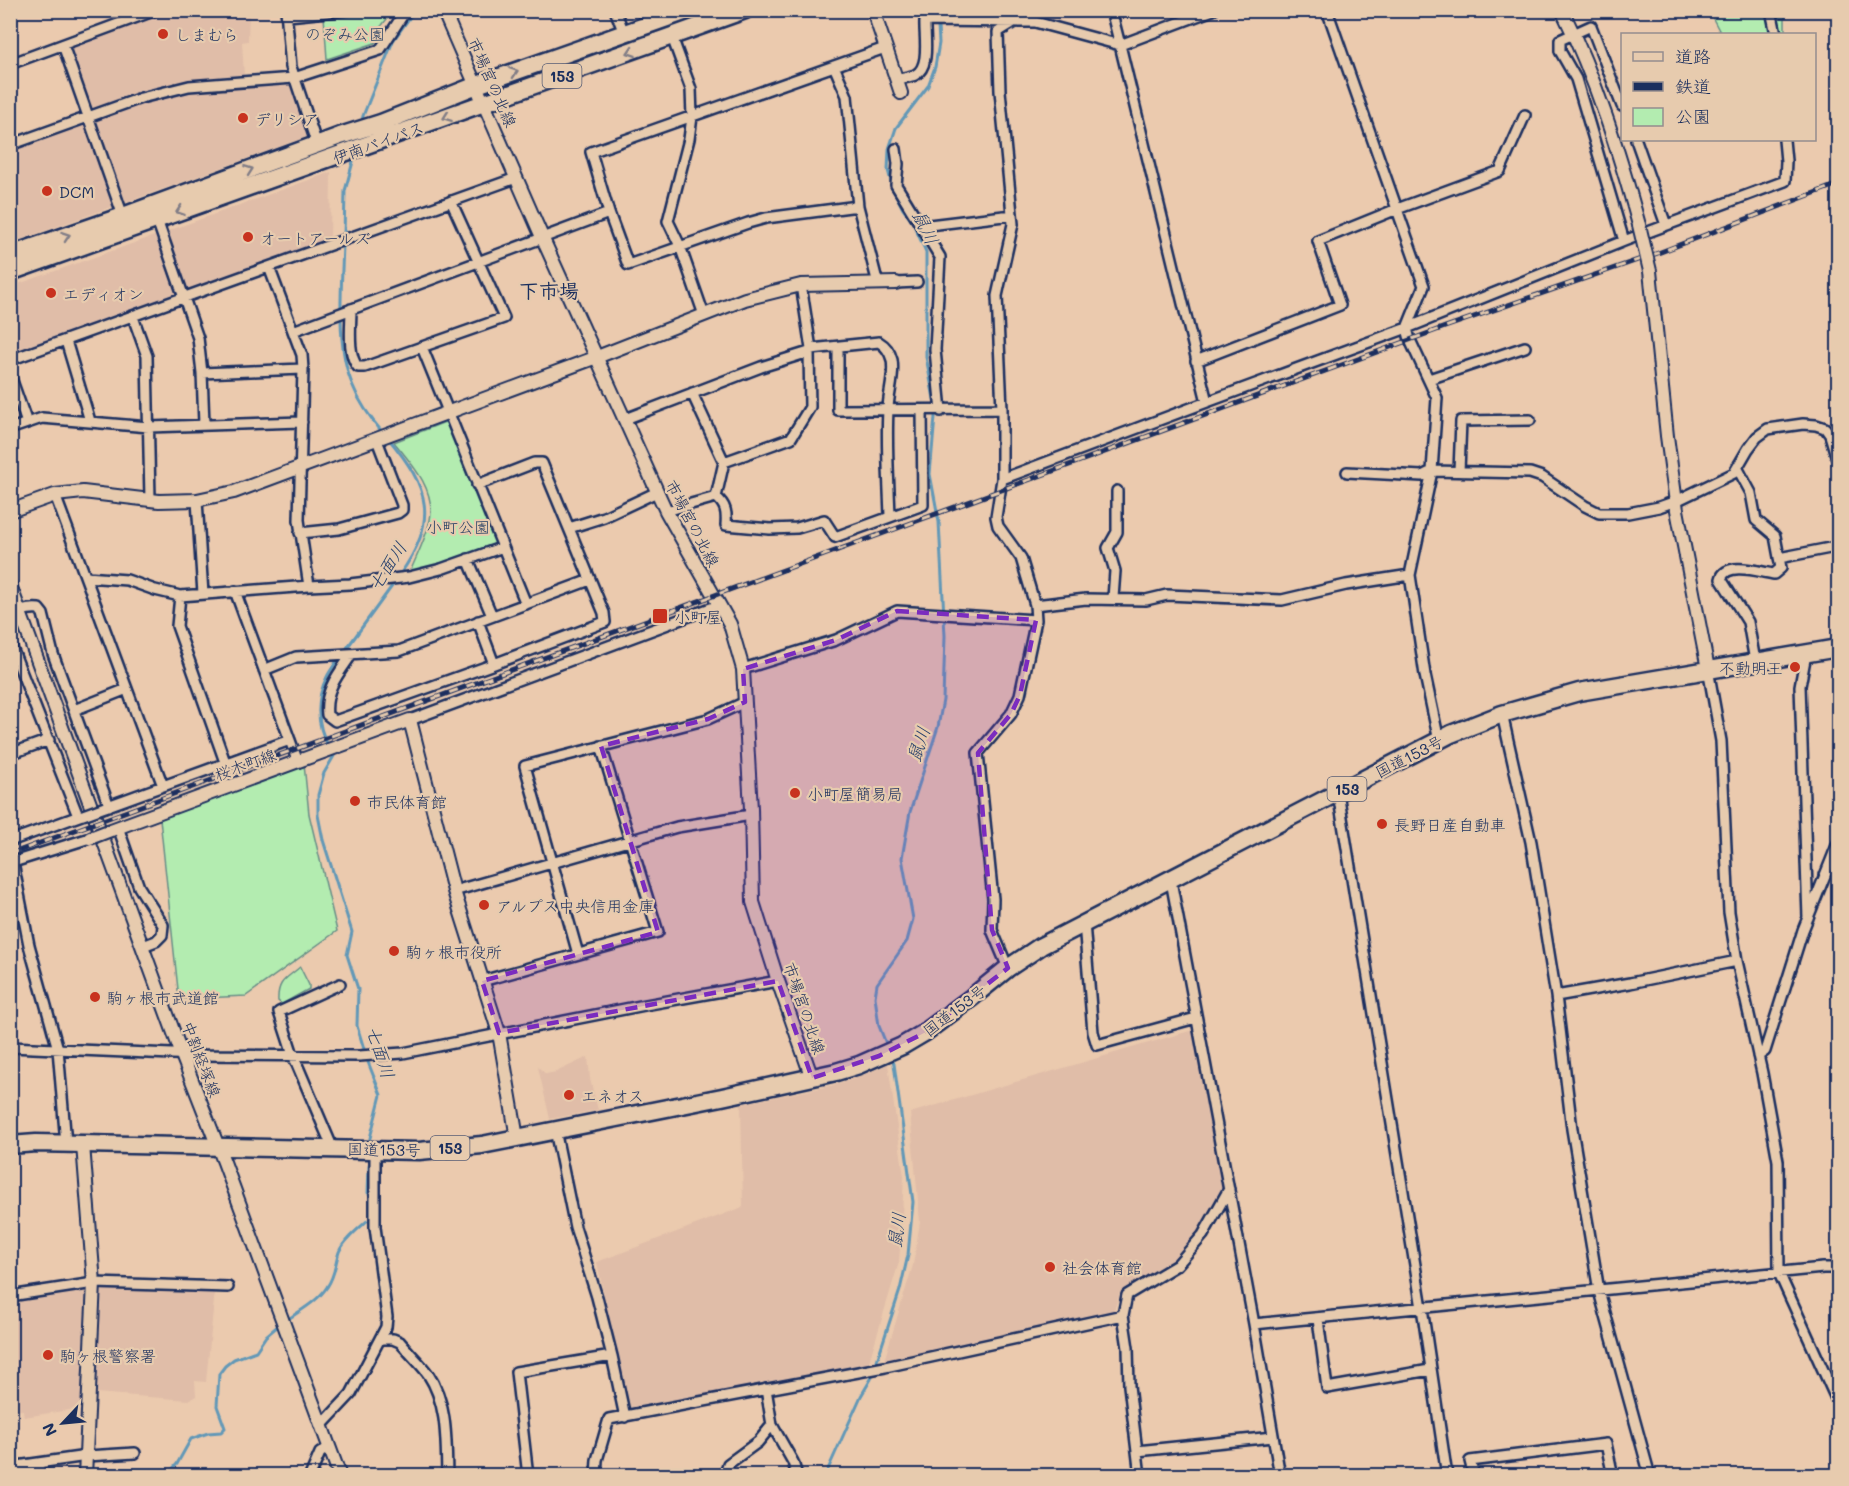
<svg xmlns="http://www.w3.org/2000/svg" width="1849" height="1486" font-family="Mali,'Klee One',sans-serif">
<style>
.built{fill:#e0bda8}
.green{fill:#b3ecb0;stroke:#678e87;stroke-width:1.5}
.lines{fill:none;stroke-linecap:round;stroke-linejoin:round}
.stream{stroke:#6298b7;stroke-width:3}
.minor-casing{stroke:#1b2f5e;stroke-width:14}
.tertiary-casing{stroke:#1b2f5e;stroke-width:16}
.trunk-casing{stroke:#1b2f5e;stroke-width:21}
.minor{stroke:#e7cbae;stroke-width:9}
.tertiary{stroke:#e7cbae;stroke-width:12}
.trunk{stroke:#e7cbae;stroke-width:16}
.rail-casing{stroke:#1b2f5e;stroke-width:5}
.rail{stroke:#e7cbae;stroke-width:3;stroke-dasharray:9;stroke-linecap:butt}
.minor-bridge-casing{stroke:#1b2f5e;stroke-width:14;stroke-linecap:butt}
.tertiary-bridge-casing{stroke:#1b2f5e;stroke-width:16;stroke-linecap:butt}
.minor-bridge{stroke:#e7cbae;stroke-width:9}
.tertiary-bridge{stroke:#e7cbae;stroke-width:12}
.oneway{stroke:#817d86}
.marked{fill:#7b2cbf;fill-opacity:0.2;stroke:#7b2cbf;stroke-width:4.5;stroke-dasharray:12 8;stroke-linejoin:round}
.poi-dot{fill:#c8321e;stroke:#e7cbae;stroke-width:2}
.labels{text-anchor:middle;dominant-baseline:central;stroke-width:4.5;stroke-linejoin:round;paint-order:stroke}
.shield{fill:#e7cbae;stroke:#585e76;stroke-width:1.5}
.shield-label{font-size:15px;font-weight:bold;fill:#1b2f5e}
.park-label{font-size:16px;fill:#2a4266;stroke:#e7cbae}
.poi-label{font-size:16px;fill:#1b2f5e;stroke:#e7cbae;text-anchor:start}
.street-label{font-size:16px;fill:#1b2f5e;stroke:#e7cbae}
.water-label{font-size:18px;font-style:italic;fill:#27406d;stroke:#e7cbae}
.quarter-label{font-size:20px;font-weight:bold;fill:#1b2f5e;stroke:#e7cbae}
</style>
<rect width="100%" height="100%" fill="#ebcaae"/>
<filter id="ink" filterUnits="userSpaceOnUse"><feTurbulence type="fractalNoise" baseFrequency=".0167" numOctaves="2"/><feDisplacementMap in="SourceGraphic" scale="12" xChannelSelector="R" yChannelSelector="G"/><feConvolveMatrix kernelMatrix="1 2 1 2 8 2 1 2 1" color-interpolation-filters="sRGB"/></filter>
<g filter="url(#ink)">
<path class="built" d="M171 11H249L248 41 242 42 244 75 188 80 141 92 91 111 69 51 71 47Z
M288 83 292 86 309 136 124 203 95 121 96 119 143 102 190 89 236 85Z
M82 123 85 124 114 206 11 243V149Z
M331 172 330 242 189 293 186 291 166 234 168 231Z
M157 235 159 237 179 295 11 356 10 287Z
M1193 1030 1223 1194 1200 1232 1174 1262 1120 1293 1113 1313 884 1361 913 1265 920 1222 910 1113Z
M588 1057 590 1079 598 1110 550 1119 538 1067 546 1074 556 1072Z
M888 1064 904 1176 901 1235 899 1262 868 1365 766 1389 641 1411 629 1408 625 1395 597 1262 743 1207 741 1104 834 1085 859 1077Z
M103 1287 215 1290 206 1382 195 1381 196 1396 189 1400 95 1393 99 1292Z
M82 1288 88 1295 82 1408 24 1417 23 1410 11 1411 10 1301Z"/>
<path class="green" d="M393 11 376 33 375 43 327 59 324 16Z
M1709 11H1785V34H1721Z
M445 422 448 423 497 541 494 546 439 565 410 572C417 555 426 538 430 520 436 490 412 464 394 442Z
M304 764 309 814 337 931 246 996 179 999 160 819Z
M300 967 309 985V989L282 1004 278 1001C277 981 286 979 300 967Z"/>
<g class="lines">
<path class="stream" d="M361 125 363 116 393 41 415 10
M344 237 345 191 355 154
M343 243C342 287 335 346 353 386 360 404 371 419 383 433
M388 438C430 488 439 520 399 576
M344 652 395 582
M328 745C316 725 316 698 327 677 330 670 336 663 340 657
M331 751 334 756 324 773 318 795V815L323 840 352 932 347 955 358 989 357 1026 368 1062 381 1095 370 1138
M887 1046 879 1026 875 997 877 984 907 941 913 919 902 858 910 812 938 727 943 700 945 636 939 522 930 474 935 417V404L926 357V252L913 223 903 209 893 189 888 170 889 149 896 128 928 86 935 67 939 43 937 10
M368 1193 369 1165
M287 1320C301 1310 318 1301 327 1287 335 1276 335 1264 339 1252 344 1240 358 1229 367 1221
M166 1476 177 1464 191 1439 208 1433 221 1432 225 1428 217 1406 219 1374 225 1366 234 1359 256 1351 266 1336 279 1325
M825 1476 861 1396 871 1379 900 1290 908 1255 913 1202 894 1064 892 1058"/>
<g class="minor-casing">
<path id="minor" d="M286 10 291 67 317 145
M615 10 624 33
M1111 10 1120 45 1213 10
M1327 10 1424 286 1407 328 1410 340 1437 398 1432 471 1410 575 1425 675 1439 741
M1771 10 1776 34
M288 16 347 10
M672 37 691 89 692 117 689 139 668 221 680 246 704 315
M63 45 123 216
M10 64 156 10
M834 66 847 96 858 206 878 284
M896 80C902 78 910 77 915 75 931 67 924 35 925 21L1035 22 1120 45 1207 402
M1622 106 1591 26 1560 40V51L1576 79 1624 241
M1636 140 1666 225
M10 145 141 98 189 86 294 78 380 50 406 10
M896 149 898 164 896 185 940 257 935 350 941 411
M858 206 766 218 748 223 628 265 609 213 591 152 885 48
M157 220 198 338 202 373 204 424
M921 226 1012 215
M269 267 302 355 303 369 299 520 309 586
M896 283 917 282
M801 285 811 349
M351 309C351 325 347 355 358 367H365L504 318 451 201
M133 317 147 356 150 500
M293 331 609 213
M66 341 90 421
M422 347 526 604
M838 347V410L1002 409
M10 360 516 178
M1196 361 1340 305 1318 241 1397 209 1500 171 1525 115
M202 373 303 369
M10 375 27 423
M1429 379 1525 347
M692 393 724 462 791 438 810 407 809 352
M625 419 761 367 809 352 811 349 879 342C886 346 890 352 892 360 895 377 888 394 888 410 886 446 889 482 890 517L835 537 824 520 797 528 770 529 726 525C727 513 726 505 716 497L666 511
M10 429 42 418 149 427 302 422
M1738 469 1751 493 1756 520 1775 536 1781 568 1774 574C1760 572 1726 561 1721 579L1748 622 1755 661
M1459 471 1461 421 1530 420
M1347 472 1422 476 1432 471 1530 473 1542 477 1585 506 1599 513H1628L1659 507 1676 501 1734 473 1748 449 1757 437 1768 429 1803 424 1816 425 1825 428 1830 435 1838 462
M1002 479 1207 402 1407 328 1624 241 1785 181 1786 161 1784 140
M55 495 163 786
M716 497 724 462
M197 500 203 594
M890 517 923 505 922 410
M569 528 604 517 657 492
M300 533 339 529 398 513 402 510V505L377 440
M1779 558 1830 548
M468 559 492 616
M86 577 127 580 155 590 180 596 309 586 350 584 409 577 441 569 503 547
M235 591 298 762
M180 596 177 626 225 762
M1113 598 1115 571 1108 548 1117 532V491
M1035 605 1086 599 1146 600 1167 595 1282 600 1346 585 1410 575
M10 616C20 610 28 608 39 609L43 614 53 654 109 806
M478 621 494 664
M10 643 78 816
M352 654C339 673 324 690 327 715L335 721 494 664 605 622 604 613 542 463H534L477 485
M1806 654 1800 686 1808 918
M743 669 836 640 897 611 1036 620
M1708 669 1721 741 1729 912 1737 961 1762 1073 1778 1161 1779 1273 1838 1403
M264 670 296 657 399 651 590 580
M74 710 127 689
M1502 714 1531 842 1556 996 1572 1129 1599 1291 1650 1476
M410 720 719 605
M10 754 49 740
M1338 793 1422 1308 1447 1476
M105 807 290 740
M118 827 139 887 163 925 162 935 156 941 143 946
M10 841 82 815
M10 863 90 838
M13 863 29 945 58 1049 66 1144
M1169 879 1172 886 1254 1324 1280 1476
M454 891 677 827 751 815
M1084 923 1093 1032 1097 1045 1196 1018
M578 954 525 766 708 719 745 702
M1008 968 992 930 993 899 978 753 1011 714 1020 695 1036 620 1035 605 1021 558 998 526 996 517 1002 479V409L997 296 1013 224 1000 91 998 32 1014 22 1016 10
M482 981 658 932 601 746
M1556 996 1630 983 1737 961
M10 1047 195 1055 359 1056 403 1053 645 1005 778 981
M1758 1056 1765 1051 1803 930 1838 843
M555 1130 575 1227 597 1297 612 1356 625 1417
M333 1149 293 1055 279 1012 340 984
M10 1296 94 1283 228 1287
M1318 1319 1327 1388 1430 1370
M1254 1324 1823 1268H1838
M380 1339H393L400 1342C409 1353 420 1363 428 1374 448 1404 446 1442 447 1476
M766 1389 772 1425 793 1462 797 1476
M322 1425 351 1394 386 1327 387 1317 375 1227V1150
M1137 1451 1273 1437
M39 1463V1476
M10 1467 87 1456 135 1453
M310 1476 320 1453 329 1447
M528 1476 516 1372 612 1356
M596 1476 597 1460 609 1419 885 1367 1123 1315
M724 1476 728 1464 758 1442 772 1425
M1140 1476 1129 1386 1128 1348 1123 1315 1127 1295 1177 1265 1203 1235 1229 1189
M1474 1476 1470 1461 1606 1444 1613 1476"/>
</g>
<g class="tertiary-casing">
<path id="tertiary" d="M443 10 542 237 666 511 730 624 743 669 751 809 753 902 778 981 812 1078
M873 10 901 93
M1562 10C1596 79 1619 152 1639 225
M1650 271 1667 436 1677 510 1708 669
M10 511 55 495 83 492 159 501 197 500 234 492 597 357 745 299 801 285 896 283
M10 585 182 1055 224 1162 340 1476
M111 830 410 720 454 891 499 1033 517 1138
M83 1145 94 1283 85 1476"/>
</g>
<g class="trunk-casing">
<path id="trunk" d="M10 255 123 216 340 136 381 123 477 85 690 10
M10 272 745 10
M10 1145 36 1143 131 1145 419 1151 482 1145 722 1097 836 1072 859 1065 902 1046 924 1033 971 998 1008 968 1041 946 1451 734 1502 714 1579 692 1838 648"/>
</g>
<use href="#minor" class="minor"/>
<use href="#tertiary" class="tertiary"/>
<use href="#trunk" class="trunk"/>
<g class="rail-casing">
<path id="rail" d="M10 854 1445 327 1658 253 1838 184"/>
</g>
<use href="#rail" class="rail"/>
<g class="minor-bridge-casing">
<path id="minor-bridge" d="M83 815 105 807"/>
</g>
<g class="tertiary-bridge-casing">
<path id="tertiary-bridge" d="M1639 225 1650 271
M90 838 111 830"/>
</g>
<use href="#minor-bridge" class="minor-bridge"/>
<use href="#tertiary-bridge" class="tertiary-bridge"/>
</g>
<defs><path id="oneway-chevron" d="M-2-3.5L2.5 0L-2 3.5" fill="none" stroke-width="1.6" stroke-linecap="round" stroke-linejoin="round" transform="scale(1.5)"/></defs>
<g class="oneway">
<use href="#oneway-chevron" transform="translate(631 52) rotate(161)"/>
<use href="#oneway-chevron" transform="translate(514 72) rotate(-19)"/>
<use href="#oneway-chevron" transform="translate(447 117) rotate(160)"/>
<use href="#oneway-chevron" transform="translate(249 170) rotate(-20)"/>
<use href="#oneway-chevron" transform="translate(180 211) rotate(161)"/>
<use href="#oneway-chevron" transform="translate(66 236) rotate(-19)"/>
</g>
</g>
<path class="marked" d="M897 611 1036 620 1020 695 1011 714 978 753 992 930 1008 968 924 1033 879 1056 812 1078 778 981 499 1033 482 981 658 932 601 746 708 719 745 702 743 669 836 640Z"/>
<g class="poi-dot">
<circle cx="163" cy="34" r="6"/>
<circle cx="243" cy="118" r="6"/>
<circle cx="47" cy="191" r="6"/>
<circle cx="248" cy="237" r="6"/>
<circle cx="51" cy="293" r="6"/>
<rect x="652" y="608" width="16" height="16" rx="3"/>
<circle cx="1795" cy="667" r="6"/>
<circle cx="795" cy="793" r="6"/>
<circle cx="355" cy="801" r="6"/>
<circle cx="1382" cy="824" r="6"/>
<circle cx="484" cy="905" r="6"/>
<circle cx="394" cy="951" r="6"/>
<circle cx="95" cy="997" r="6"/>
<circle cx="569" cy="1095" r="6"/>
<circle cx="1050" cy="1267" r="6"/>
<circle cx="48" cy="1355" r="6"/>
</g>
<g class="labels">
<g class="shield">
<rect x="542.5" y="64" width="39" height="24" rx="4.5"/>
<rect x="1327.5" y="777" width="39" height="24" rx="4.5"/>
<rect x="430.5" y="1136" width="39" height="24" rx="4.5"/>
</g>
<g class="shield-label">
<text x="562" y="76">153</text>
<text x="1347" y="789">153</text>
<text x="450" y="1148">153</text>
</g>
<g class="park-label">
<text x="345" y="33">のぞみ公園</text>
<text x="458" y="526">小町公園</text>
</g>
<g class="poi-label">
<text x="175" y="34">しまむら</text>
<text x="255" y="118">デリシア</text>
<text x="59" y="191">DCM</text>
<text x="260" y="237">オートアールズ</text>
<text x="63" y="293">エディオン</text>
<text x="674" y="616">小町屋</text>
<text x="1783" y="667" text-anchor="end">不動明王</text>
<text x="807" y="793">小町屋簡易局</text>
<text x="367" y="801">市民体育館</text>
<text x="1394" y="824">長野日産自動車</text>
<text x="496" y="905">アルプス中央信用金庫</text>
<text x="406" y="951">駒ヶ根市役所</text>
<text x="107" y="997">駒ヶ根市武道館</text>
<text x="581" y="1095">エネオス</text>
<text x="1062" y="1267">社会体育館</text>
<text x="60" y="1355">駒ヶ根警察署</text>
</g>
<g class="street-label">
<text transform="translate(493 82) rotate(66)">市場宮の北線</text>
<text transform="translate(378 142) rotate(-20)">伊南バイパス</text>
<text transform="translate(693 523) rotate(62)">市場宮の北線</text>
<text transform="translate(1409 756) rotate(-27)">国道153号</text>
<text transform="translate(245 764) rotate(-20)">桜木町線</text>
<text transform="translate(805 1008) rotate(71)">市場宮の北線</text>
<text transform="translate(954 1010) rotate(-37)">国道153号</text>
<text transform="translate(202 1059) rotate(69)">中割経塚線</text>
<text transform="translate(384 1149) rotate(1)">国道153号</text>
</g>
<g class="water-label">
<text transform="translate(926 227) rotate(65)">鼠川</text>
<text transform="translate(387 566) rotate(-57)">七面川</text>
<text transform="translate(918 744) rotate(-72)">鼠川</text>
<text transform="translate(381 1052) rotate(72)">七面川</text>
<text transform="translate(896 1230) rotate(-82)">鼠川</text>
</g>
<g class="quarter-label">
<text x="549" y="290">下市場</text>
</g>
</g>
<rect width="1849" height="1486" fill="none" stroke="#e7cbae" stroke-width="36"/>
<rect x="18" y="18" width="1813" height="1450" fill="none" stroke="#1b2f5e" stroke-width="2" filter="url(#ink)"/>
<rect x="1621" y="33" width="195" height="108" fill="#e7cbae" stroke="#958d8e" stroke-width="1.5"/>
<rect x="1633" y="52" width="30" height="9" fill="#e7cbae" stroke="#958d8e" stroke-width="1.5"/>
<text x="1675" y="63" font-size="18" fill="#1b2f5e">道路</text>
<rect x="1633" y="82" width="30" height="9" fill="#1b2f5e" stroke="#958d8e" stroke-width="1.5"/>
<text x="1675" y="93" font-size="18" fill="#1b2f5e">鉄道</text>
<rect x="1633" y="108" width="30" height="18" fill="#b3ecb0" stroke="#958d8e" stroke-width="1.5"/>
<text x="1675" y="123" font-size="18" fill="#1b2f5e">公園</text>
<g transform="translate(63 1423) rotate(244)" stroke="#e7cbae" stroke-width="4.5" paint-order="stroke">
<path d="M0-4.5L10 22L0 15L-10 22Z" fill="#1b2f5e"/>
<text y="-9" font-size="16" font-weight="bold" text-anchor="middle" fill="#1b2f5e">N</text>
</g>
</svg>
